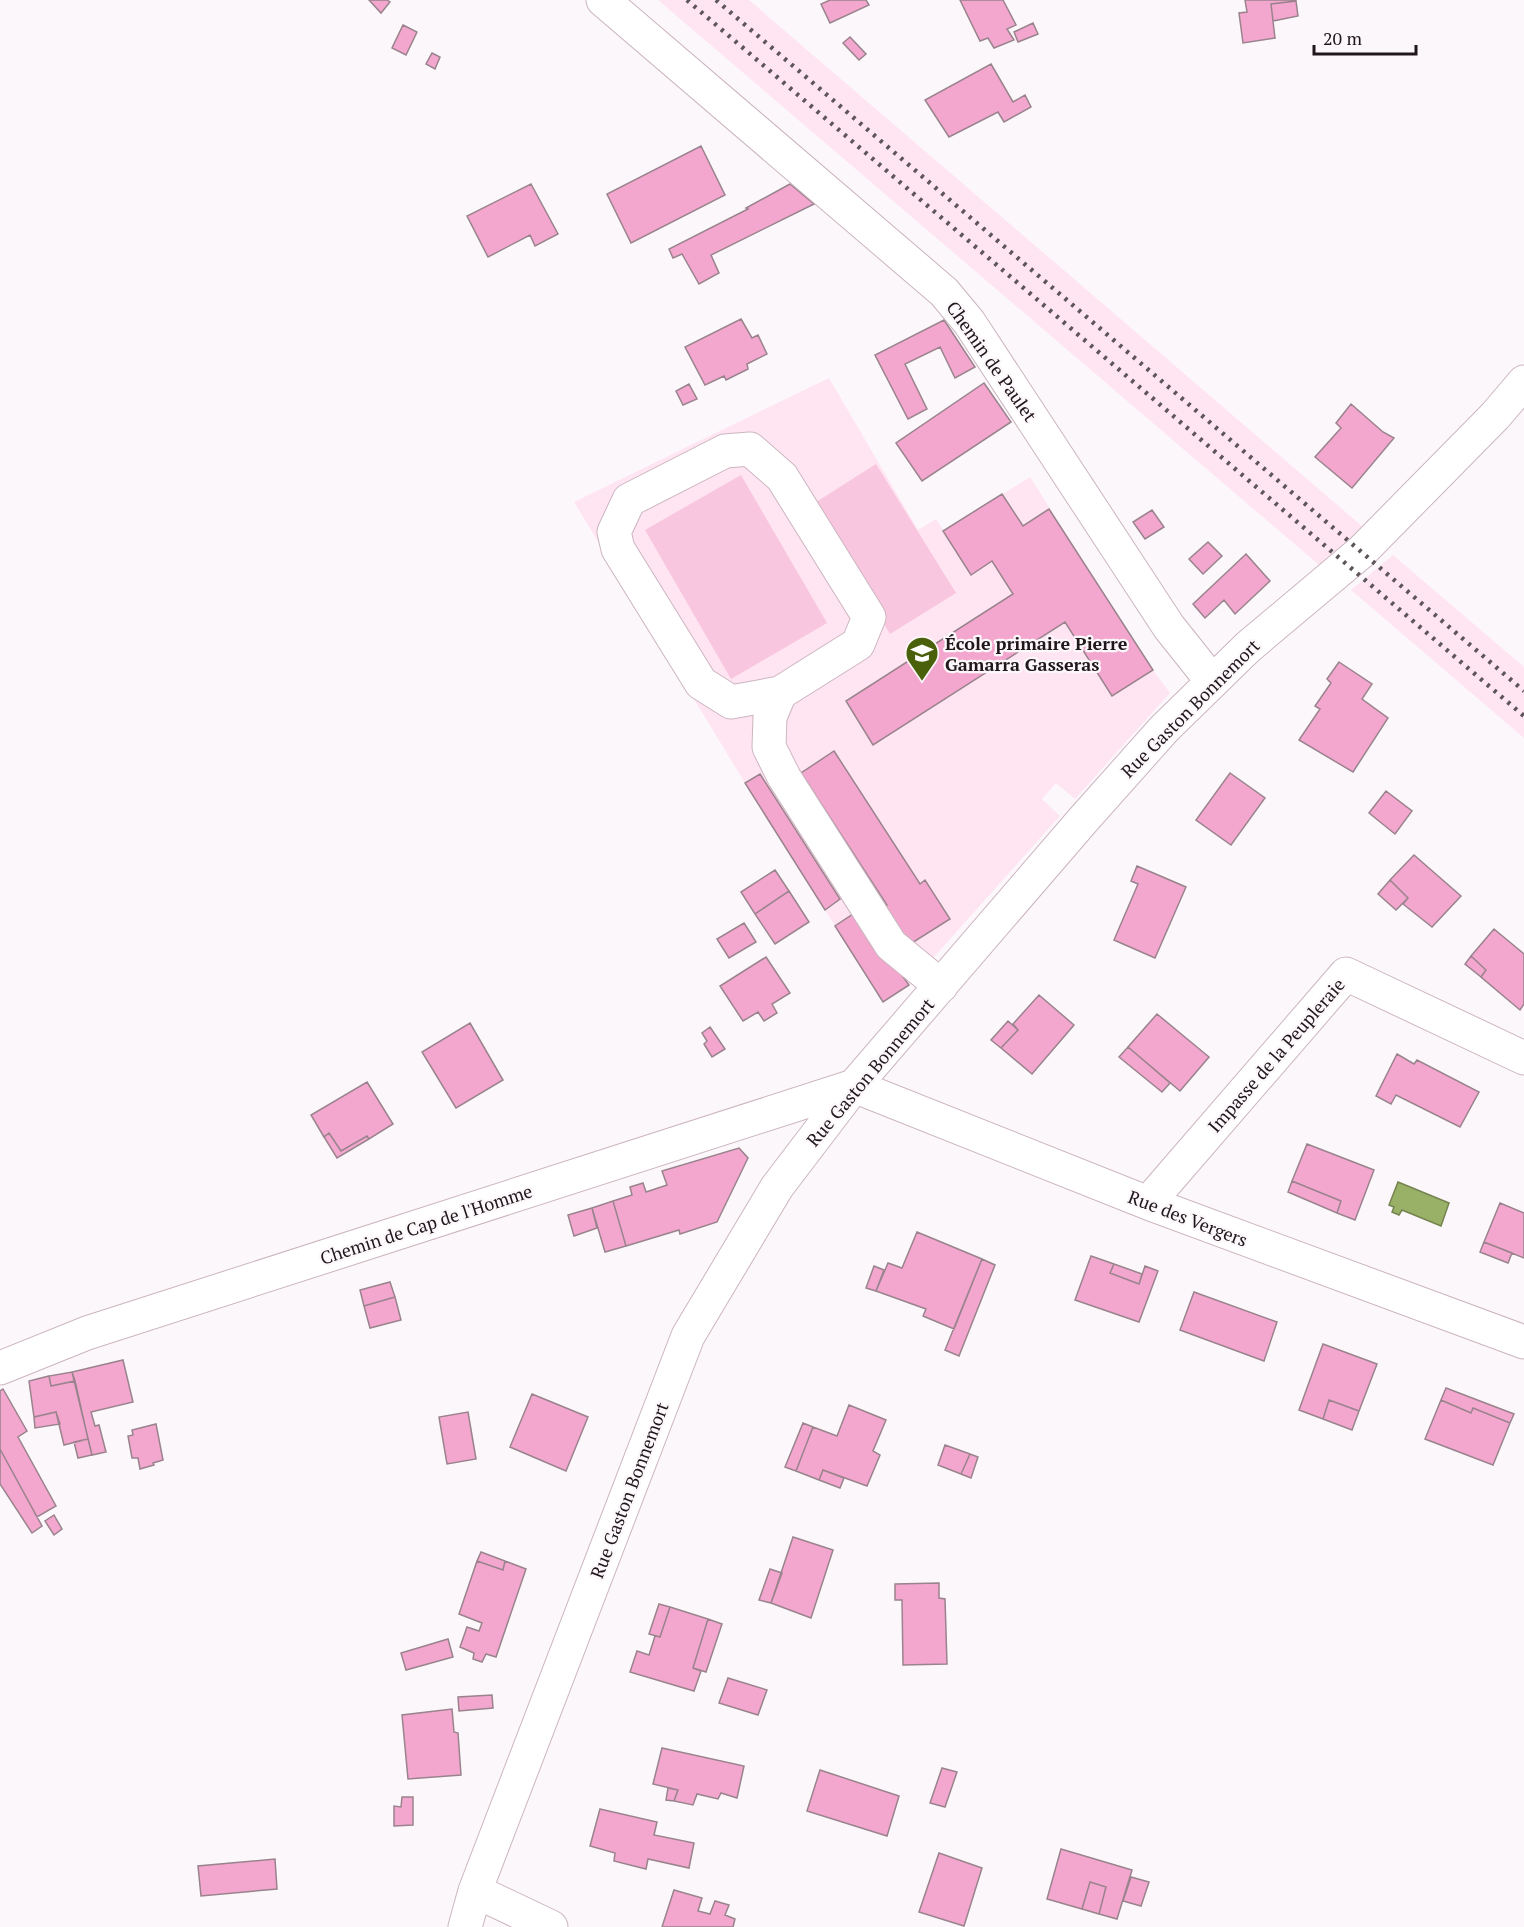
<svg xmlns="http://www.w3.org/2000/svg" width="1524" height="1927" font-family="'PT Serif',serif">
<style>
.built{fill:#ffe5f1}
.green{fill:#f8c6de}
.water{fill:#99b167;stroke:#758350;stroke-width:1.5}
.building{fill:#f4a7ce;stroke:#99838d;stroke-width:1.5}
.lines{fill:none;stroke-linecap:round;stroke-linejoin:round}
.minor-casing{stroke:#ccb5c0;stroke-width:35}
.minor{stroke:#fff;stroke-width:33}
.rail{stroke:#5d5559;stroke-width:4.5;stroke-dasharray:3 6;stroke-linecap:butt}
.labels{text-anchor:middle;dominant-baseline:central;stroke-width:4.5;stroke-linejoin:round;paint-order:stroke}
.street-label{font-size:18px;fill:#20171b;stroke:#fcf7fa}
.poi-label{font-size:18px;font-weight:bold;fill:#20171b;stroke:#fcf7fa;text-anchor:start}
</style>
<rect width="100%" height="100%" fill="#fcf7fa"/>
<path class="built" d="M658 0H749L1363 527 1319 565Z
M829 378 918 530 936 519 944 531 1030 477 1153 670 1170 693 1075 799 1056 783 1042 799 1060 816 909 985 883 1002 745 783 574 502Z
M1393 555 1524 667V738L1351 590Z"/>
<path class="green" d="M876 464 956 593 890 634 810 506Z
M741 475 827 623 731 679 645 530Z"/>
<path class="water" d="M1398 1182 1449 1203 1441 1226 1402 1210 1399 1215 1392 1212 1394 1207 1389 1205Z"/>
<path class="building" d="M369 0H387L390 2 381 13Z
M830 0H866L869 5 830 23 821 4Z
M960 0H1003L1016 25 1007 29 1014 40 994 48 988 38 980 41Z
M1245 0H1296V1L1271 4 1275 38 1243 43 1239 13 1247 12Z
M1296 1 1298 16 1273 21 1271 4Z
M1033 23 1038 34 1018 42 1014 32Z
M403 25 417 32 406 55 392 48Z
M850 37 866 54 859 60 843 43Z
M432 53 440 57 435 69 426 64Z
M991 64 1013 102 1025 95 1031 107 1004 122 998 112 949 137 925 100Z
M701 146 725 195 631 243 607 194Z
M531 184 558 234 535 246 530 235 488 257 467 216Z
M790 184 814 204 711 255 719 273 699 284 682 254 673 258 669 249 748 209 746 208Z
M741 319 752 338 758 335 767 354 747 364 748 369 726 380 724 376 705 385 685 347Z
M944 320 975 367 955 378 940 347 905 364 927 409 908 419 875 355Z
M984 383 1011 422 922 481 896 443Z
M689 384 697 399 683 405 676 391Z
M1351 404 1383 432 1394 438 1352 488 1315 457 1341 428 1336 423Z
M1002 494 1023 526 1049 509 1153 670 1112 696 1065 622 873 745 846 701 1013 594 992 561 971 575 943 531Z
M1152 510 1164 527 1145 539 1133 522Z
M1208 542 1222 556 1203 574 1189 559Z
M1246 554 1270 581 1235 614 1224 600 1205 618 1193 604Z
M1339 662 1372 684 1362 699 1388 718 1353 772 1299 740 1320 709 1315 706 1331 683 1327 679Z
M834 751 920 884 925 880 950 919 904 948 879 910 887 905 801 773Z
M1230 773 1265 798 1231 845 1196 820Z
M760 774 840 899 825 910 745 783Z
M1386 791 1412 811 1395 834 1369 813Z
M1414 855 1461 896 1432 927 1403 904 1408 898 1390 880Z
M1137 866 1186 887 1155 958 1114 940 1138 884 1131 881Z
M775 870 789 891 755 914 741 892Z
M1390 880 1408 898 1396 910 1378 894Z
M789 891 809 922 775 944 755 914Z
M856 912 909 985 883 1002 835 926Z
M744 923 756 942 729 958 717 939Z
M1494 929 1524 954V1004L1520 1010 1481 977 1486 970 1471 956Z
M1471 956 1486 970 1481 977 1465 964Z
M766 957 790 993 772 1004 777 1013 764 1021 758 1012 743 1021 720 986Z
M1039 995 1074 1025 1032 1074 1001 1048 1018 1030 1013 1024Z
M1157 1014 1209 1057 1180 1091 1128 1047Z
M1008 1021 1018 1030 1001 1048 991 1040Z
M470 1023 503 1080 456 1108 422 1052Z
M710 1027 725 1049 712 1057 704 1044 707 1041 702 1033Z
M1128 1047 1170 1083 1162 1092 1119 1057Z
M1397 1054 1414 1064 1417 1060 1479 1092 1460 1127 1396 1095 1391 1104 1376 1096Z
M367 1082 393 1124 369 1139 367 1136 341 1151 329 1133 324 1137 311 1115Z
M329 1133 341 1151 367 1136 369 1139 337 1158 324 1137Z
M1307 1144 1374 1170 1355 1220 1337 1213 1341 1201 1292 1181Z
M739 1148 748 1158 717 1222 680 1234 679 1230 626 1246 613 1201 632 1195 630 1187 643 1183 646 1192 667 1185 662 1171Z
M1292 1181 1341 1201 1337 1213 1288 1192Z
M613 1201 626 1246 605 1252 592 1208Z
M1500 1203 1524 1213V1258L1484 1242Z
M592 1208 597 1228 574 1236 568 1215Z
M917 1232 982 1259 954 1329 923 1316 926 1309 876 1291 888 1263 902 1268Z
M1484 1242 1512 1253 1508 1263 1480 1252Z
M1091 1256 1114 1264 1110 1273 1139 1284 1145 1266 1158 1271 1139 1322 1075 1300Z
M982 1259 995 1265 959 1356 945 1350Z
M1114 1264 1142 1274 1139 1284 1110 1273Z
M874 1266 884 1270 876 1291 866 1288Z
M390 1282 395 1297 364 1306 360 1290Z
M1194 1292 1277 1322 1264 1361 1180 1330Z
M395 1297 401 1320 370 1328 364 1306Z
M1323 1344 1377 1364 1359 1411 1329 1400 1323 1419 1299 1410Z
M123 1360 133 1402 91 1412 95 1426 99 1425 106 1452 92 1455 72 1372Z
M72 1372 75 1381 51 1386 49 1376Z
M49 1376 51 1386 75 1381 88 1439 64 1445 56 1412 34 1417 29 1381Z
M1446 1388 1514 1414 1510 1423 1473 1408 1471 1413 1441 1400Z
M3 1389 27 1431 18 1437 56 1506 37 1517 0 1449V1391Z
M532 1394 588 1417 566 1471 510 1447Z
M1329 1400 1359 1411 1352 1430 1323 1419Z
M1441 1400 1471 1413 1473 1408 1510 1423 1493 1465 1425 1439Z
M849 1405 886 1420 873 1451 880 1455 867 1486 823 1470 819 1480 796 1471 813 1427 837 1436Z
M56 1412 60 1424 35 1428 34 1417Z
M468 1412 476 1459 447 1464 439 1417Z
M803 1423 813 1427 796 1471 785 1467Z
M156 1424 163 1460 153 1463 154 1465 140 1469 138 1458H132L128 1436 133 1435 132 1430Z
M88 1439 92 1455 78 1458 74 1442Z
M945 1445 970 1454 961 1474 938 1465Z
M0 1449 42 1526 32 1533 0 1484Z
M970 1454 978 1457 971 1478 961 1474Z
M823 1470 844 1478 840 1488 819 1480Z
M54 1515 62 1529 54 1535 45 1521Z
M793 1537 833 1550 811 1618 771 1603Z
M481 1552 505 1561 503 1570 477 1561Z
M477 1561 503 1570 505 1561 526 1569 496 1657 486 1654 482 1662 473 1659 474 1653 460 1647 467 1627 479 1631 482 1623 459 1614Z
M770 1569 782 1573 771 1603 759 1600Z
M939 1583V1598L945 1599 947 1664 903 1665 902 1600H895V1584Z
M659 1604 670 1607 660 1637 649 1634Z
M670 1607 708 1619 693 1668 701 1671 694 1691 630 1672 637 1651 649 1655 655 1636 660 1637Z
M708 1619 722 1624 706 1672 693 1668Z
M448 1639 453 1657 406 1670 401 1653Z
M728 1678 767 1690 758 1715 719 1703Z
M492 1695 493 1708 459 1711 458 1697Z
M452 1709 454 1732 458 1733 461 1775 408 1779 402 1715Z
M662 1748 744 1766 737 1798 721 1793 718 1799 697 1794 693 1805 674 1801 678 1790 653 1784Z
M942 1768 957 1772 945 1807 930 1803Z
M820 1770 899 1796 887 1836 807 1811Z
M668 1788 678 1790 674 1801 666 1800Z
M402 1797H413V1825L394 1826V1806L401 1807Z
M600 1809 657 1822 654 1835 694 1843 689 1868 648 1859 646 1869 614 1861 615 1853 590 1846Z
M1061 1849 1132 1870 1117 1919 1099 1914 1106 1887 1090 1882 1082 1909 1047 1899Z
M939 1853 982 1868 964 1926 919 1912Z
M275 1859 277 1889 201 1896 198 1866Z
M1131 1877 1149 1882 1141 1906 1123 1901Z
M1090 1882 1106 1887 1099 1914 1082 1909Z
M674 1890 702 1898 698 1911 710 1914 715 1901 729 1905 725 1915 735 1919 733 1927H662Z"/>
<g class="lines">
<g class="minor-casing">
<path id="minor" d="M603 0 944 292 969 322 1169 627 1212 681
M780 693 731 702 701 683 618 549 614 532 629 500 725 451 750 449 782 477 869 617 858 644 780 693 770 717 769 747 784 777 891 945 941 986
M1148 1203 1346 974 1524 1058
M0 1368 87 1333 854 1086 1148 1203 1524 1342
M475 1891 551 1927
M465 1927 475 1891 688 1336 777 1187 854 1086 1083 820 1164 729 1248 647 1361 552 1495 416 1524 382"/>
</g>
<use href="#minor" class="minor"/>
<path class="rail" d="M687 0 1524 716
M716 0 1524 691"/>
</g>
<defs>
<g id="school-pin" transform="scale(1.725)"><path d="M0 17L-7.5 6A9.5 9.5 0 1 1 7.5 6Z" fill="#4b600a" stroke="#fcf7fa"/><path d="M0-5L7-2L0 1L-7-2ZM-4 1L0 2.5L4 1V4Q0 6-4 4Z" fill="#fff"/></g>
</defs>
<g fill-rule="evenodd">
<use href="#school-pin" x="922" y="653"/>
</g>
<g class="labels">
<g class="street-label">
<text transform="translate(992 361) rotate(55)">Chemin de Paulet</text>
<text transform="translate(1190 708) rotate(-45)">Rue Gaston Bonnemort</text>
<text transform="translate(1276 1055) rotate(-49)">Impasse de la Peupleraie</text>
<text transform="translate(870 1072) rotate(-50)">Rue Gaston Bonnemort</text>
<text transform="translate(1188 1218) rotate(21)">Rue des Vergers</text>
<text transform="translate(426 1224) rotate(-18)">Chemin de Cap de l'Homme</text>
<text transform="translate(629 1490) rotate(-69)">Rue Gaston Bonnemort</text>
</g>
<g class="poi-label">
<text x="945" y="643">École primaire Pierre<tspan x="945" dy="21">Gamarra Gasseras</tspan></text>
</g>
</g>
<path d="M1314 45v9h102v-9" fill="none" stroke="#20171b" stroke-width="3"/>
<text x="1323" y="45" font-size="18" fill="#20171b" stroke="#fcf7fa" stroke-width="4.5" paint-order="stroke">20 m</text>
</svg>
